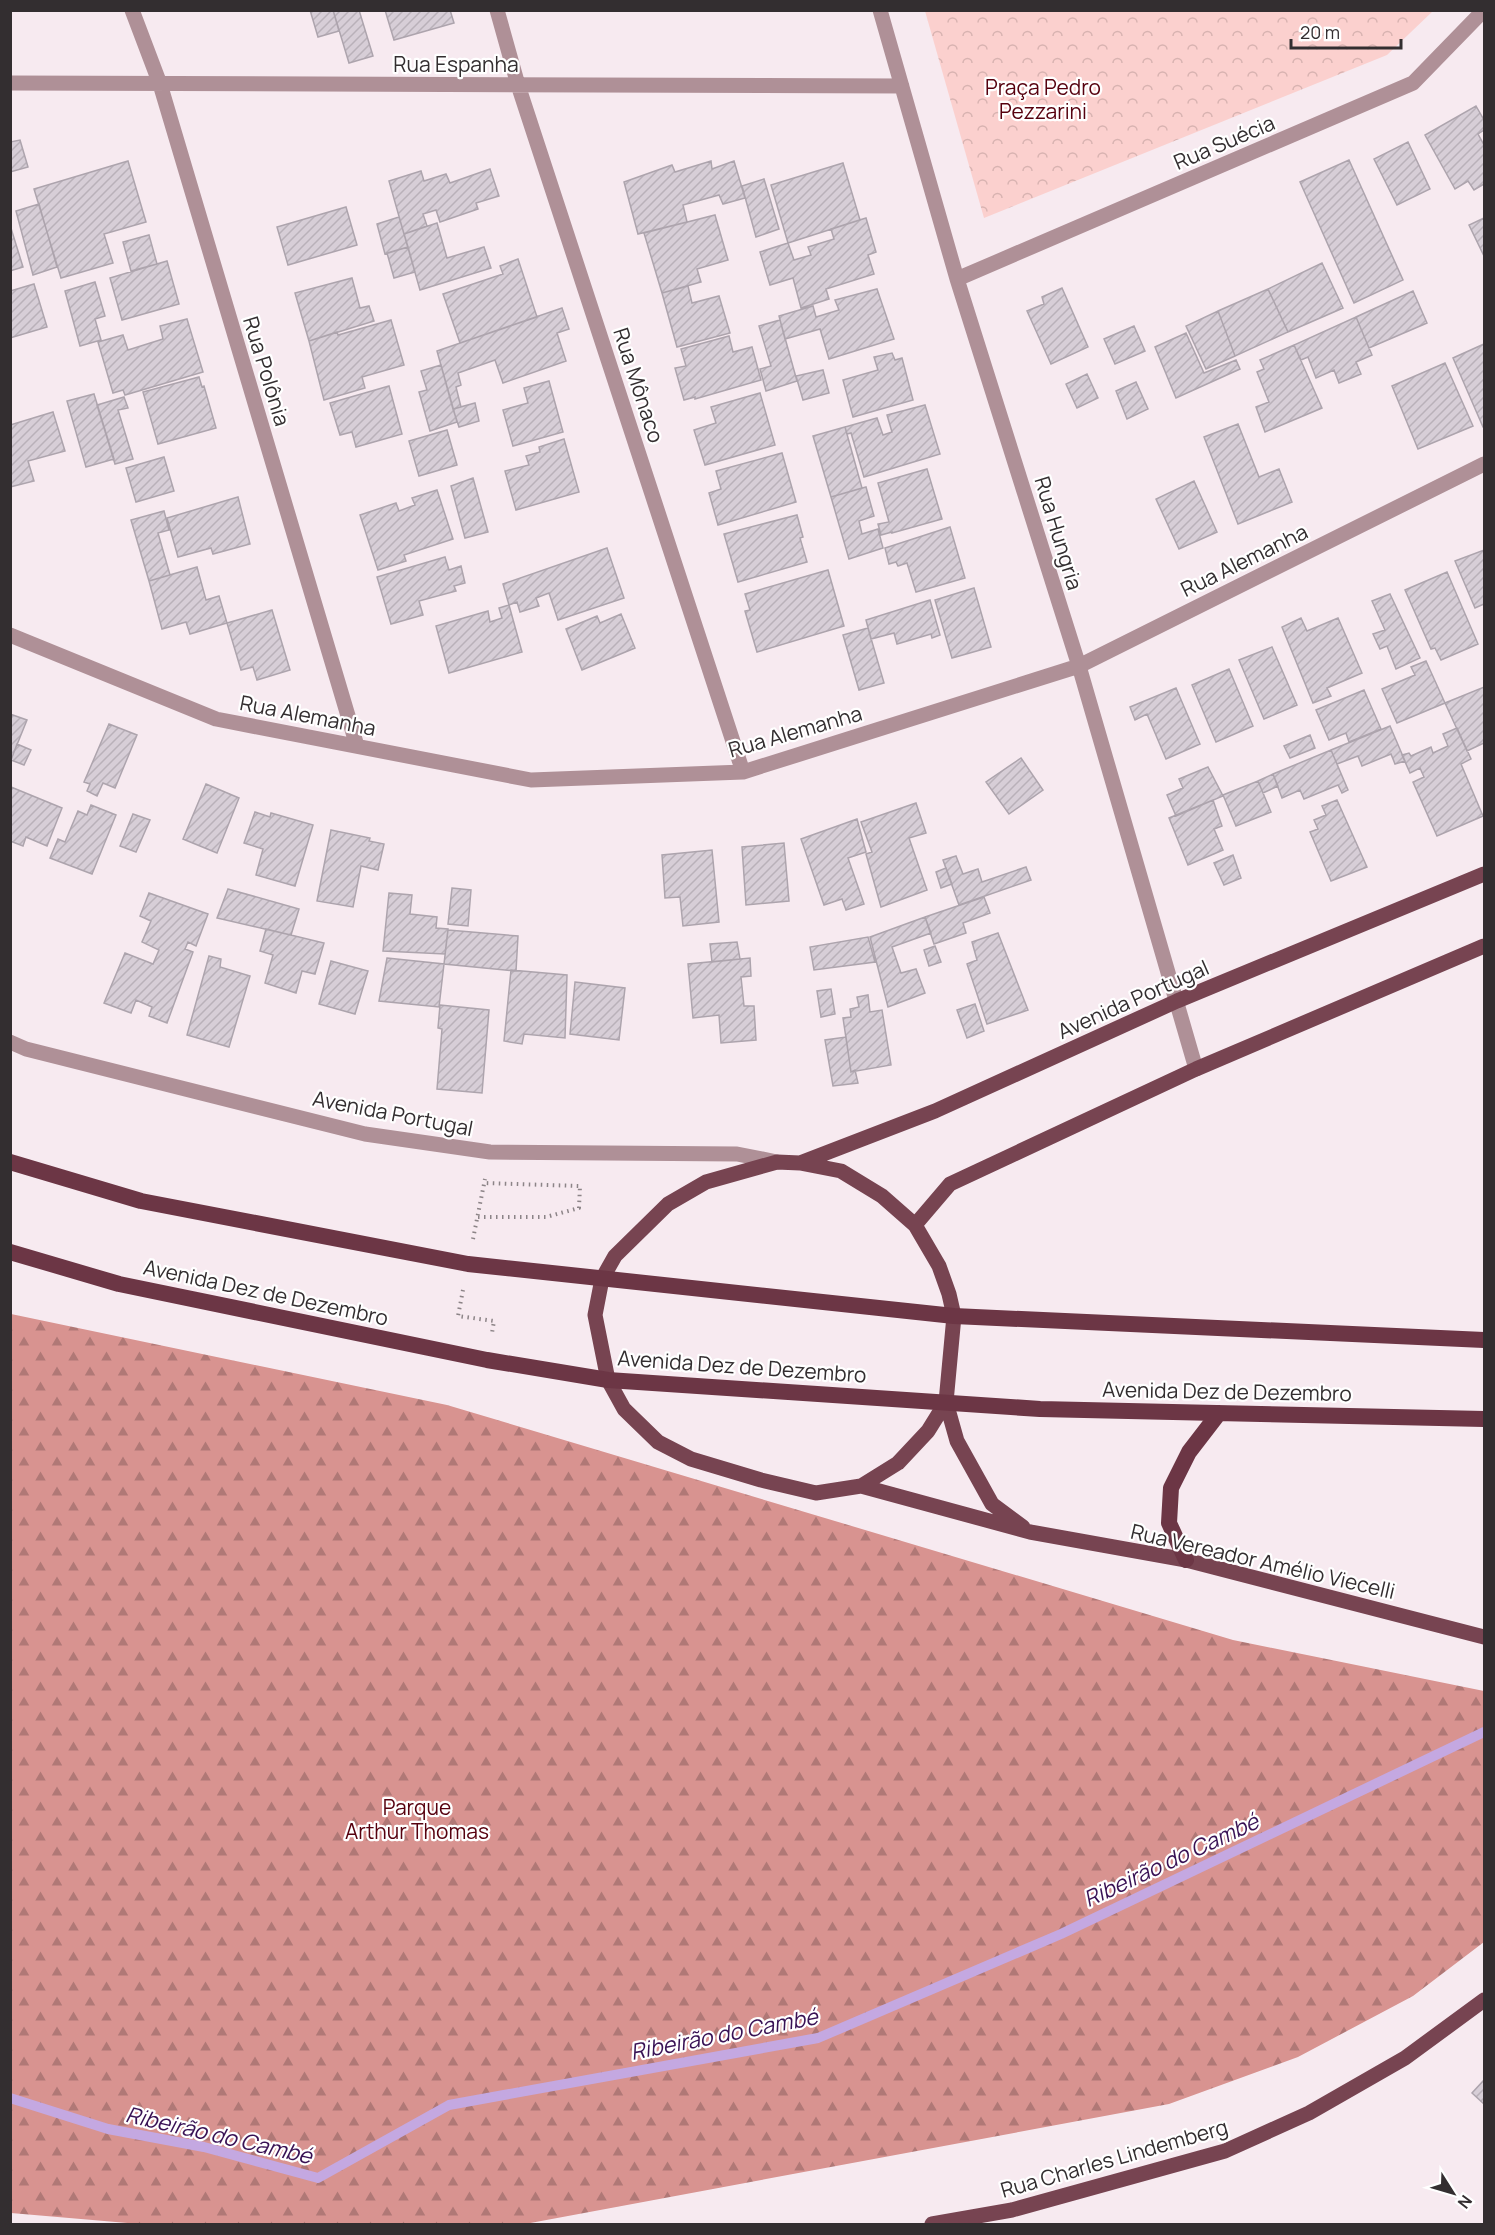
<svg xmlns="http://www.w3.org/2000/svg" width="1495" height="2235" font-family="Manrope,sans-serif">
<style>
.forest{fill:url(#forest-firs)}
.park{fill:url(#park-crowns)}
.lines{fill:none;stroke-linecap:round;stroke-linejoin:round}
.stream{stroke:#c4a8e1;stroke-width:10}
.building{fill:url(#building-hatch);stroke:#ada4ad;stroke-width:1.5}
.path{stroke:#8c8487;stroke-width:4;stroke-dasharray:1.5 4.5;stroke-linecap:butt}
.minor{stroke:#af9097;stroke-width:15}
.primary{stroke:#774451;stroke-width:15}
.trunk{stroke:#6c3645;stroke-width:16}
.labels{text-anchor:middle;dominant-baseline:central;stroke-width:4.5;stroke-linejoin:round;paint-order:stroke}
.street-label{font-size:21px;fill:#332e30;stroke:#fff}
.park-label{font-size:21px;fill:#56000e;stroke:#fff}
.water-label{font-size:22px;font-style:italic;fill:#381154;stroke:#fff}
</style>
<defs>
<pattern id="forest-firs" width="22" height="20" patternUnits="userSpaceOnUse" patternTransform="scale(1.5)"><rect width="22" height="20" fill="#d89390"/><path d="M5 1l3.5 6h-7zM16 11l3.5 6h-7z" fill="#b07876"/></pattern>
<pattern id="park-crowns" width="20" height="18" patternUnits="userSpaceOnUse" patternTransform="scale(1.5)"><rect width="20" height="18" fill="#fbd0ce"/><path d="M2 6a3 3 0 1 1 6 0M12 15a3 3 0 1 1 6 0" fill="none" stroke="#d8b3b1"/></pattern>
<pattern id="building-hatch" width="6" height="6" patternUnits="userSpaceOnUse" patternTransform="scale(1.5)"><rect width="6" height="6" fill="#d7ced7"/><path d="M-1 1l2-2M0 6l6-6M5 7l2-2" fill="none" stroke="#b9b1b9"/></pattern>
</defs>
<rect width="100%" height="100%" fill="#f7eaf0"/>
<path class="forest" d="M11 1314 447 1405 1233 1640 1484 1691V1942L1413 1996 1298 2057 1169 2104 525 2224H139L11 2213Z"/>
<path class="park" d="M925 11V10L1433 11 1387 55 984 218Z"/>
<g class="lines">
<path class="stream" d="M10 2098 108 2129 204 2147 318 2178 449 2105 818 2038 1061 1934 1484 1732"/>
</g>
<path class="building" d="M310 10H333L339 31 318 37Z
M333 10H359L373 56 349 63Z
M385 10H450L454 23 394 40Z
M1476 106 1484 120V130L1478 134 1484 145V184L1474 190 1468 181 1455 189 1425 135Z
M20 140 28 167 10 172V142Z
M1408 142 1430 189 1397 205 1374 159Z
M1349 160 1403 280 1354 303 1300 182Z
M128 161 146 222 104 234 113 263 61 278 34 189Z
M711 161 712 169 734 161 745 198 723 204 719 195 683 205 687 222 638 234 624 182 672 165 675 172Z
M843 163 860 220 788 243 771 185Z
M490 169 499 196 476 203 478 209 440 222 436 210 423 214 427 226 404 234 389 181 421 171 424 181 446 174 450 183Z
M764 179 779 229 756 237 742 186Z
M39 204 57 267 33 275 16 211Z
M346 207 357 245 288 265 277 227Z
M715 215 728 260 697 269 701 282 662 293 644 233Z
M399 217 408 247 385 254 377 224Z
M866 218 876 252 868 255 874 274 826 289 829 299 801 308 793 278 770 285 760 252 788 243 794 260 811 255 808 247 834 239 831 229Z
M1484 218V256L1469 225Z
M437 223 447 258 484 247 491 268 420 290 404 234Z
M10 225 23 267 10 271Z
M149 235 157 264 131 271 123 242Z
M408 247 415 272 394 278 387 253Z
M518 259 537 317 460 343 443 294 503 274 500 266Z
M167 261 179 304 122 320 110 278Z
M1322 263 1343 308 1288 332 1268 289Z
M352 278 360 308 369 306 374 321 309 341 295 293Z
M95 282 105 316 95 319 101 340 80 346 65 291Z
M34 284 47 327 10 338V291Z
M688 286 692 303 719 296 730 333 677 347 662 293Z
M1062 288 1088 347 1051 364 1027 311 1044 304 1042 297Z
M877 289 894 339 829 359 820 329 785 339 779 316 813 306 816 317 839 310 835 300Z
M1268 289 1288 332 1235 356 1218 311Z
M1413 291 1427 323 1369 348 1356 317Z
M562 308 569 329 557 333 566 361 503 383 495 360 458 373 461 385 456 387 461 407 453 409 437 351Z
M1218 311 1235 356 1206 369 1186 326Z
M1356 317 1372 355 1356 362 1361 374 1339 383 1334 370 1316 378 1308 357 1301 360 1294 345Z
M187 319 203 372 125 395 123 390 113 393 98 342 123 335 128 350 163 339 160 326Z
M391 320 404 365 362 377 365 388 324 400 309 341 337 332 338 335Z
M780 320 797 381 766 391 760 369 771 366 759 326Z
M1134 326 1145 351 1115 364 1104 339Z
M1186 333 1204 373 1236 360 1240 369 1176 398 1155 347Z
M729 336 733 352 752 347 761 380 695 399V397L684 400 675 368 686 366 681 349Z
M1484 344V427H1483L1453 358Z
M1294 345 1322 408 1265 432 1256 407 1269 402 1257 372 1264 369 1260 360Z
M892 353 895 360 902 358 913 400 853 417 843 380 878 370 874 357Z
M1445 363 1473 426 1418 449 1392 386Z
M441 365 457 422 430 431 419 392 427 390 421 371Z
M823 370 829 393 803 400 796 376Z
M1087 374 1098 398 1077 408 1066 384Z
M199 377 202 387 204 386 216 428 158 444 143 392Z
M549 381 563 432 513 446 503 410 528 403 524 388Z
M1136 382 1148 409 1127 419 1116 391Z
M389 386 402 434 356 447 352 432 340 435 330 403Z
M760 393 775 445 705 465 694 430 716 423 711 407Z
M94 394 114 459 86 467 67 401Z
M124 397 128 408 118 410 133 459 115 464 97 405Z
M475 403 479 421 459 427 453 409Z
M925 405 940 454 864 477 851 433 847 434 845 427 877 418 883 435 892 432 887 415Z
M53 412 65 451 28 461 34 481 10 487V425Z
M1238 424 1259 477 1279 469 1292 502 1238 524 1204 437Z
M845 427 862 488 831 497 813 436Z
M447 430 457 465 419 476 409 441Z
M564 439 579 492 516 510 505 471 529 465 526 456 540 452 539 447Z
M782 453 796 502 718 525 709 493 721 489 716 471Z
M164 457 174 491 136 502 126 468Z
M927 469 942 519 892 533V532L881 535 878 524 889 522 878 483Z
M473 478 488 532 465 538 451 486Z
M1194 481 1217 532 1179 549 1156 499Z
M866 487 874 516 859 521 862 534 878 529 883 548 849 559 831 497Z
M437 490 453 539 404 555 406 561 378 570 360 515 396 503 399 511 415 505 412 498Z
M238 497 250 544 213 554 211 548 178 557 167 518Z
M164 511 169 530 158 533 170 575 149 581 131 520Z
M797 515 803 537 800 538 807 562 738 582 724 534Z
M950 527 965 578 916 592 907 563 898 566 896 562 889 564 885 548Z
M607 548 624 598 558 620 549 593 536 598 539 606 520 612 517 602 509 605 503 584Z
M1484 550V604L1475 608 1455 561Z
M445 557 449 570 461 566 465 583 454 586 456 591 419 601 423 615 391 624 377 577Z
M197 567 206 600 219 596 227 623 190 634 186 622 162 629 149 581Z
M828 570 844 626 757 652 745 611 750 610 745 594Z
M1447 572 1478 644 1441 660 1435 648 1431 649 1405 590Z
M974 588 991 647 952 658 935 600Z
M1390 594 1420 658 1396 669 1387 646 1380 649 1373 634 1385 630 1372 601Z
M930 600 940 635 932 638 931 634 897 644 894 633 871 639 866 620Z
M509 605 522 652 449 673 436 626 488 611 490 622 502 618 499 608Z
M272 610 290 670 257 680 253 667 241 670 227 623Z
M621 614 635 648 582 670 566 629 597 616 600 623Z
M1301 618 1307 631 1338 618 1362 673 1327 688 1331 696 1313 703 1282 627Z
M868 628 884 683 859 690 843 635Z
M1272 647 1297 705 1264 719 1239 660Z
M1426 661 1445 703 1397 723 1382 689 1415 675 1411 667Z
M1229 669 1253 726 1216 742 1192 685Z
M1484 687V743L1467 751 1445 703Z
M1176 688 1200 744 1166 759 1147 714 1135 720 1130 707Z
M1364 690 1381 729 1349 742 1346 733 1329 740 1316 710Z
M10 714 27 720 10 762Z
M109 724 137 735 115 788 103 783 97 796 87 791 90 784 84 782Z
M1390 726 1405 761 1395 764 1391 754 1362 766 1358 756 1337 764 1331 750Z
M1457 728 1471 759 1461 764 1483 816 1437 836 1413 782 1424 777 1420 768 1410 773 1402 755 1409 753 1411 756 1431 747 1433 753 1448 746 1443 734Z
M1310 735 1315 748 1290 758 1284 746Z
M17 744 31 750 24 765 11 760Z
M1331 750 1348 790 1342 793 1338 785 1304 799 1300 790 1282 798 1273 774Z
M1021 758 1043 790 1009 814 986 782Z
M1208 767 1223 796 1176 816 1167 795 1183 788 1179 779Z
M1273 774 1278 786 1263 793 1258 781Z
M1258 781 1271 812 1236 826 1223 795Z
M206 784 239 798 217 853 183 839Z
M11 787 62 808 47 846 26 837 23 846 10 841Z
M1213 800 1222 826 1214 829 1223 850 1188 865 1169 818Z
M1337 800 1367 867 1331 881 1310 832 1318 829 1314 820 1326 815 1322 806Z
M916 803 926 833 909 838 927 890 881 907 866 854 872 852 861 822Z
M91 805 116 815 92 874 50 858 58 839 65 842 78 811 87 815Z
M255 812 270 817 271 813 313 825 295 886 256 875 263 849 244 843Z
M133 814 150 820 136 852 120 846Z
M857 819 866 852 848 858 864 904 846 910 842 899 824 905 801 839Z
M331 830 370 838 369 841 384 844 378 870 361 866 353 907 317 901Z
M784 843 789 901 746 905 742 847Z
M712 850 719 922 683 926 680 897 665 898 662 855Z
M1233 855 1241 878 1224 885 1214 863Z
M956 856 963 874 978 869 982 882 1026 867 1031 880 959 905 943 860Z
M946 868 952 884 941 888 936 872Z
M452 888 471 890 468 926 448 924Z
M228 889 299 909 291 935 217 918Z
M149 893 208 914 196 946 188 942 185 949 193 952 167 1023 149 1016 152 1007 136 1000 131 1013 104 1003 125 953 153 964 159 950 142 942 151 921 140 916Z
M389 893 412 895 410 914 437 917 436 928 448 929 445 954 383 951Z
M984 897 990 913 963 923 966 933 934 944 925 917Z
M925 917 931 933 892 947 901 973 916 969 925 993 888 1007 870 937Z
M266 929 324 943 315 974 302 971 296 993 265 983 273 955 260 951Z
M448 930 518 936 516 971 444 964Z
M998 933 1028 1010 987 1024 967 964 977 960 972 942Z
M868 937 875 962 814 970 810 947Z
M737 942 740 959 712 962 710 944Z
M935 946 941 962 929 966 924 950Z
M209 956 221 959 220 967 250 976 229 1047 187 1035Z
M387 958 444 964 439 1007 379 1001Z
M750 958 751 976 741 977 744 1006H754L756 1040 721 1043 719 1015 693 1018 688 964Z
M331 961 368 971 355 1014 319 1004Z
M511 970 567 975 565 1038 524 1034 522 1044 504 1041Z
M575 982 625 988 619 1040 570 1034Z
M831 989 835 1014 821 1017 817 991Z
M868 995 870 1012 882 1010 891 1065 851 1072 843 1018 851 1017 850 1009 859 1007 857 997Z
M975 1004 984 1031 967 1038 957 1010Z
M440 1005 489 1010 482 1093 437 1089 442 1029 438 1028Z
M846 1037 851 1072 855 1070 858 1083 833 1086 825 1040Z
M1484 2080V2104L1472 2093Z"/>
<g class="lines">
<path class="path" d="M478 1217H546L579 1208 580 1186 484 1183
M473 1239 485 1179
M463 1290 458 1316 494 1321 492 1333"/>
<path class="minor" d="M132 10 160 84 357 746
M497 10 518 85 743 772
M880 10 957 279 1079 666 1196 1069
M10 83 902 86
M957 279 1413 83 1484 10
M10 635 216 719 531 780 743 772 1079 666 1484 464
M10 1042 26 1049 365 1134 490 1152 737 1154 777 1162"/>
<path class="primary" d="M777 1162 800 1163 841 1171 882 1196 915 1225 939 1266 949 1294 954 1316 946 1402 928 1431 898 1463 861 1486 816 1493 761 1480 691 1459 658 1442 624 1409 608 1380 595 1315 602 1279 615 1256 668 1204 706 1182Z
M800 1163 935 1111 1177 1001 1484 874
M915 1225 950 1184 1196 1069 1484 946
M946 1402 957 1441 992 1504 1023 1527
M861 1486 1030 1532 1186 1560 1484 1637
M932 2224 1012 2210 1225 2151 1309 2113 1405 2058 1484 2000"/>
<path class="trunk" d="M10 1162 141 1201 468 1264 954 1316 1484 1340
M10 1252 119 1284 487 1360 608 1380 1040 1409 1484 1419
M1186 1560 1169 1523 1171 1488 1189 1452 1219 1413"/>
</g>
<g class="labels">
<g class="street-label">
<text x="456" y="64">Rua Espanha</text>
<text transform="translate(1224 142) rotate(-23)">Rua Suécia</text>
<text transform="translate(267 371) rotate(73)">Rua Polônia</text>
<text transform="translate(639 385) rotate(72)">Rua Mônaco</text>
<text transform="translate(1059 533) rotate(73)">Rua Hungria</text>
<text transform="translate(1244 560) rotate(-26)">Rua Alemanha</text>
<text transform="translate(308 715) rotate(11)">Rua Alemanha</text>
<text transform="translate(795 731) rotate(-16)">Rua Alemanha</text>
<text transform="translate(1133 999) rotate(-24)">Avenida Portugal</text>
<text transform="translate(393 1113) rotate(11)">Avenida Portugal</text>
<text transform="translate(266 1292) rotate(12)">Avenida Dez de Dezembro</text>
<text transform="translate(742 1366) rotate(4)">Avenida Dez de Dezembro</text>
<text transform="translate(1227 1391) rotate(1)">Avenida Dez de Dezembro</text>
<text transform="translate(1263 1561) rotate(13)">Rua Vereador Amélio Viecelli</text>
<text transform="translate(1114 2158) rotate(-16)">Rua Charles Lindemberg</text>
</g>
<g class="park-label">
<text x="1043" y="87">Praça Pedro<tspan x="1043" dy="24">Pezzarini</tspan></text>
<text x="417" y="1807">Parque<tspan x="417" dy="24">Arthur Thomas</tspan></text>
</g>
<g class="water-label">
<text transform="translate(1171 1860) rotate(-25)">Ribeirão do Cambé</text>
<text transform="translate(724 2034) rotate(-11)">Ribeirão do Cambé</text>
<text transform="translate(219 2135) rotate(13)">Ribeirão do Cambé</text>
</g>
</g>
<rect width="1495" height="2235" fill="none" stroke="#332e30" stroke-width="24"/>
<g transform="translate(1453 2193) rotate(127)" stroke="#ffffff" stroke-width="4.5" paint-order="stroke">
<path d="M0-4.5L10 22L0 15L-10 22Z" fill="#332e30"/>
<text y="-9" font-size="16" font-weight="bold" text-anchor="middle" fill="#332e30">N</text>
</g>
<path d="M1291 39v9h110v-9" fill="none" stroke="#332e30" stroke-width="3"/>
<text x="1300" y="39" font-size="18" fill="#332e30" stroke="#ffffff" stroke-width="4.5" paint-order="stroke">20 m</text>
</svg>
